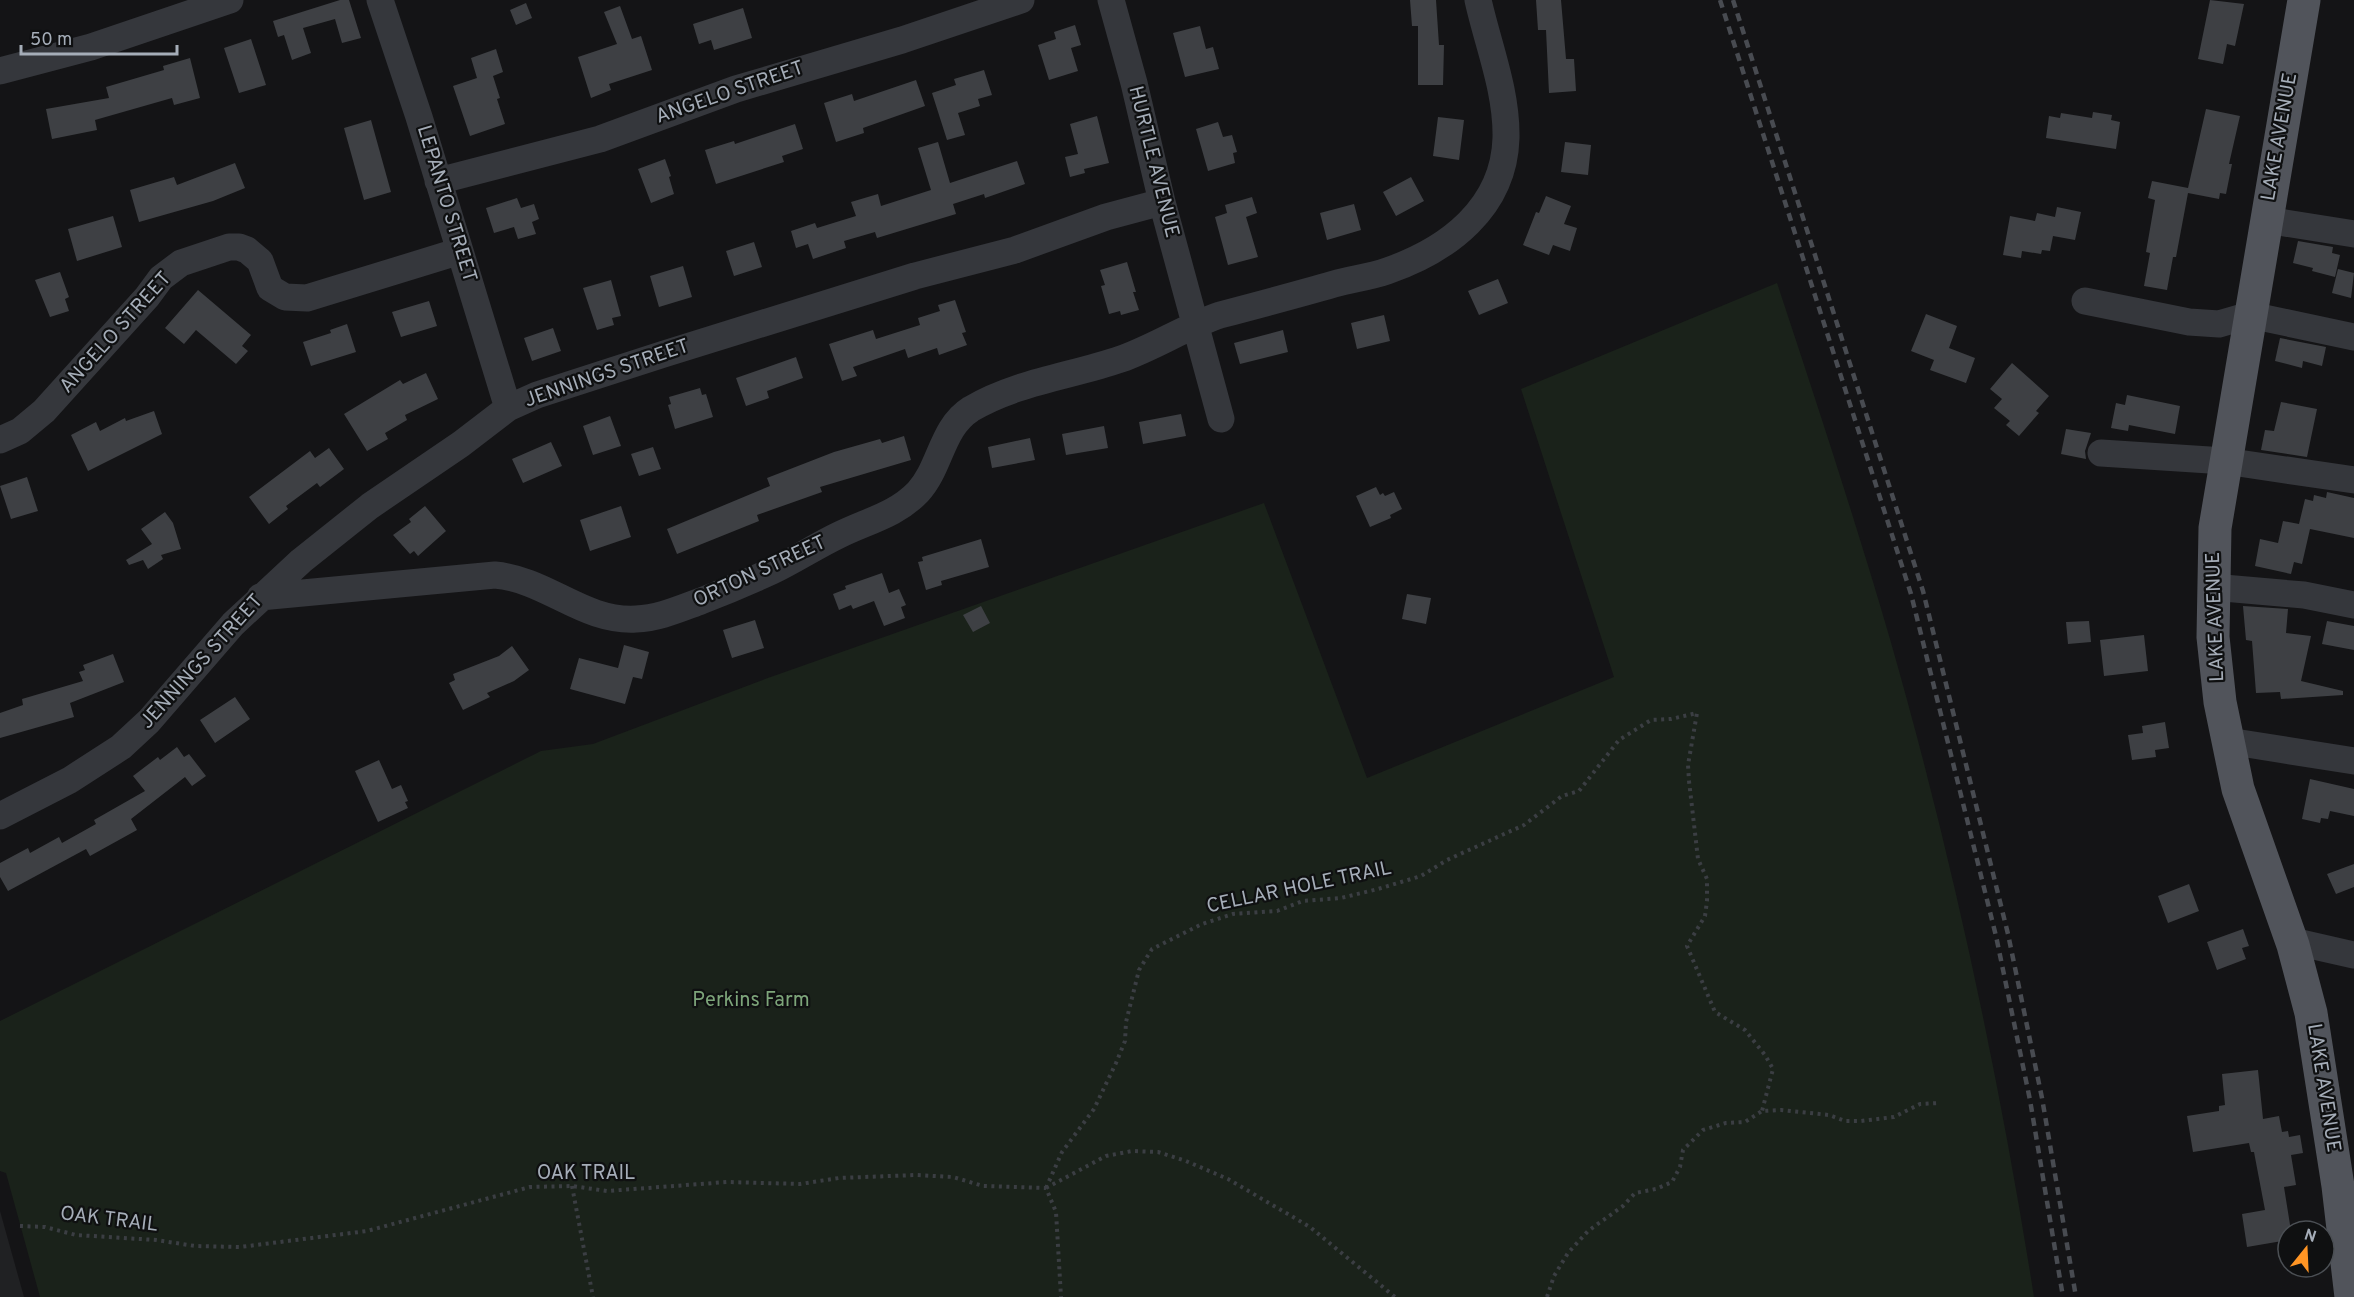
<svg xmlns="http://www.w3.org/2000/svg" width="2354" height="1297" font-family="Overpass,sans-serif">
<style>
.built{fill:#202123}
.green{fill:#1a221a}
.building{fill:#3e4044}
.lines{fill:none;stroke-linecap:round;stroke-linejoin:round}
.path{stroke:#3b3e43;stroke-width:4;stroke-dasharray:3 4.5;stroke-linecap:butt}
.minor{stroke:#35373c;stroke-width:27}
.major{stroke:#51545b;stroke-width:33}
.rail{stroke:#484b51;stroke-width:4.5;stroke-dasharray:8 6;stroke-linecap:butt}
.labels{text-anchor:middle;dominant-baseline:central;stroke-width:4.5;stroke-linejoin:round;paint-order:stroke}
.street-label{font-size:20px;fill:#a5adb8;stroke:#0f1011}
.park-label{font-size:20px;fill:#7da57a;stroke:#0f1011}
</style>
<rect width="100%" height="100%" fill="#141416"/>
<path class="built" d="M0 1211 24 1297H0Z"/>
<path class="green" d="M1777 283C1816 401 1855 519 1890 639 1952 855 1999 1075 2034 1297H40L6 1173 0 1171V1021L541 751 593 744 765 679 1264 503 1367 778 1614 677 1521 389Z"/>
<path class="building" d="M340 0H349L361 38 342 43 335 19 303 28 311 53 292 60 284 35 278 37 273 21Z
M1410 0H1436L1439 45H1444L1443 85H1418V26H1412Z
M1536 0H1561L1566 59H1574L1576 91 1549 93 1546 30H1538Z
M2210 0 2244 4 2235 46 2227 44 2223 64 2198 59Z
M526 3 532 18 516 25 510 10Z
M620 6 632 39 641 36 652 70 609 84 611 90 591 98 578 57 617 44 604 12Z
M743 8 752 38 714 50 711 40 699 44 693 24Z
M1075 25 1081 45 1071 48 1078 71 1049 80 1038 45 1056 39 1054 32Z
M1200 26 1206 49 1213 47 1219 69 1185 77 1173 33Z
M251 39 266 85 239 93 224 48Z
M496 49 503 72 493 76 500 98 497 99 505 124 470 136 453 86 477 78 471 58Z
M190 58 200 98 174 105 172 98 95 120 97 130 52 139 46 109 109 98 106 87 164 70 163 66Z
M984 70 992 95 978 99 980 106 958 113 965 135 947 140 932 93 956 85 954 79Z
M916 80 925 106 863 128 864 133 836 142 824 103 852 94 854 101Z
M2206 109 2240 116 2229 164H2232L2226 194 2220 193 2219 199 2188 193 2176 257H2173L2167 290 2144 286 2150 253 2146 252 2155 200 2148 198 2152 181 2188 188Z
M2093 112 2112 115 2111 120 2120 122 2116 149 2046 138 2049 116 2060 118 2061 113 2092 118Z
M1097 116 1109 163 1084 169 1085 173 1070 177 1065 157 1078 154 1070 124Z
M1438 117 1464 120 1459 160 1433 156Z
M371 120 391 192 364 200 344 128Z
M1218 122 1223 137 1232 135 1237 152 1233 153 1235 163 1208 171 1196 129Z
M795 124 803 149 782 156 784 162 716 184 705 150 734 141 735 144Z
M938 142 950 183 1017 161 1025 184 985 198 984 194 953 204 956 214 877 238 875 232 844 241 846 248 813 259 808 244 796 248 791 231 815 223 817 228 856 216 851 202 878 194 881 206 931 190 918 148Z
M1565 142 1591 145 1588 175 1561 172Z
M665 159 671 176 669 177 674 194 651 203 638 169Z
M235 163 245 188 213 201 139 222 130 190 174 177 177 185Z
M1411 177 1424 201 1396 216 1383 192Z
M1546 196 1571 206 1564 224 1577 228 1570 251 1553 245 1549 255 1523 245 1536 212 1539 213Z
M1252 197 1257 213 1246 217 1258 257 1228 265 1215 217 1227 213 1225 205Z
M517 198 521 208 534 204 539 219 532 222 536 234 518 239 514 227 494 233 486 208Z
M1354 204 1361 230 1327 240 1320 213Z
M2057 207 2081 212 2075 240 2053 236 2050 251 2042 250 2041 254 2022 251 2021 258 2003 255 2010 216 2035 221 2037 213 2055 217Z
M113 216 122 247 77 261 68 229Z
M2298 241 2333 247 2332 253 2340 255 2335 277 2312 271 2313 268 2293 263Z
M754 242 762 267 734 276 726 251Z
M1127 262 1136 292H1133L1139 310 1121 315 1120 311 1109 314 1101 286 1105 285 1100 270Z
M683 266 692 297 659 307 650 276Z
M2338 269 2354 273 2351 298 2332 293Z
M60 272 69 297 65 299 69 311 50 317 35 280Z
M1498 279 1508 303 1479 315 1468 291Z
M611 280 621 316 612 318 614 325 597 330 583 288Z
M198 290 251 335 242 346 248 351 236 364 196 330 184 344 165 328Z
M955 300 966 332 962 333 967 345 939 355 937 348 908 358 905 349 853 367 857 376 842 381 829 344 873 330 876 339 920 325 918 318 940 311 938 305Z
M429 301 437 326 401 337 392 312Z
M1926 314 1957 326 1949 348 1975 358 1966 383 1930 370 1934 360 1911 351Z
M1384 315 1390 341 1357 349 1351 323Z
M347 324 356 352 311 366 303 342 331 333 330 330Z
M553 328 561 351 532 361 524 338Z
M1283 330 1288 352 1240 364 1234 343Z
M2280 338 2326 347 2322 366 2303 361 2302 368 2275 361Z
M796 357 803 378 767 391 769 398 746 406 736 378Z
M2012 363 2049 396 2036 411 2039 413 2019 436 2006 425 2010 421 1994 408 2002 399 1990 389Z
M426 373 438 399 405 415 407 420 385 433 388 439 367 451 344 414 400 380 403 384Z
M700 388 702 395 706 394 713 417 675 429 668 405 671 404 669 397Z
M2127 395 2180 406 2175 434 2129 425 2128 431 2111 428 2116 403 2125 405Z
M2281 402 2317 409 2307 457 2261 450 2265 430 2274 431Z
M154 411 162 434 88 471 71 435 96 422 100 431 125 418 126 421Z
M1181 414 1186 436 1143 444 1139 422Z
M610 416 621 446 593 455 583 426Z
M1104 426 1108 448 1066 455 1062 434Z
M2066 429 2091 433 2085 451 2086 459 2061 454Z
M904 436 911 460 820 487 822 492 757 515 759 521 677 554 667 529 770 486 767 478 834 452 880 439 882 443Z
M1030 438 1035 460 992 468 988 447Z
M551 442 562 466 523 483 512 459Z
M653 447 661 469 639 476 631 454Z
M329 448 344 469 320 487 317 483 286 506 288 509 269 524 249 497 310 451 315 458Z
M27 477 38 511 11 519 0 486Z
M1376 487 1380 495 1383 493 1385 496 1394 492 1402 509 1390 515 1391 518 1370 527 1356 496Z
M2327 492 2354 498V538L2310 529 2302 564 2294 562 2291 574 2255 566 2260 539 2278 543 2283 521 2299 524 2305 499 2313 501 2314 495 2326 498Z
M425 506 446 531 418 556 414 551 410 554 393 535 411 522 409 519Z
M621 506 631 537 590 551 580 520Z
M165 512 173 523 181 549 161 555 163 559 148 569 143 560 129 565 126 560 152 544 141 529Z
M981 539 989 567 941 581 942 585 926 590 918 562 923 561 922 557Z
M882 573 889 593 899 589 906 605 901 607 905 618 884 626 874 601 853 609 851 605 839 610 833 594 846 589 845 586Z
M1407 594 1431 598 1426 624 1402 619Z
M981 606 990 623 973 632 963 615Z
M2243 606 2288 609 2286 633 2311 636 2301 681 2343 691V695L2281 699 2280 692 2256 693 2252 641 2246 640Z
M755 620 764 648 732 658 723 630Z
M2089 621 2091 642 2068 644 2066 622Z
M2327 621 2354 626V650L2322 644Z
M2144 635 2148 671 2104 676 2100 640Z
M624 645 649 652 642 679 633 677 625 704 570 689 579 658 618 668Z
M512 646 529 670 514 681 487 693 490 697 463 710 449 683 455 680 453 674 499 656Z
M113 654 124 682 70 703 74 717 0 738V713L23 705 22 699 83 681 79 672 85 670 83 665Z
M235 697 250 719 215 743 200 720Z
M2165 722 2169 748 2155 750 2156 757 2132 760 2128 735 2143 733 2142 726Z
M177 747 184 757 189 754 206 776 192 786 185 777 131 819 137 830 90 856 86 849 8 891 0 877V863L28 848 30 853 59 837 62 843 96 824 94 820 145 791 133 776 158 757 160 760Z
M379 760 392 789 401 785 408 801 405 802 408 808 378 822 355 771Z
M2310 779 2354 789V816L2330 811 2328 819 2321 818 2320 823 2302 819Z
M2354 864V887L2336 894 2327 874Z
M2189 884 2199 911 2168 923 2158 896Z
M2243 929 2249 946 2242 948 2246 959 2217 970 2207 942Z
M2258 1070 2263 1119 2279 1116 2282 1132 2288 1131 2289 1137 2300 1135 2303 1153 2291 1155 2296 1185 2284 1187 2291 1231H2288V1240L2247 1247 2242 1214 2265 1210 2254 1152H2251L2249 1143 2193 1152 2187 1116 2219 1111V1106L2225 1105 2222 1074Z"/>
<g class="lines">
<path class="path" d="M572 1186 593 1297
M1046 1188 1062 1152 1094 1109 1116 1063 1125 1041 1126 1022 1139 970 1152 949 1202 924 1233 914 1277 911 1303 901 1341 898 1378 889 1421 876 1447 860 1524 825 1562 796 1579 791 1619 740 1651 720 1671 719 1697 713 1688 765 1689 781 1698 859 1707 879V901L1705 916 1687 946 1715 1012 1745 1030 1765 1055 1773 1069 1762 1111
M1046 1188 1106 1156 1132 1151 1158 1152 1186 1161 1228 1179 1310 1227 1395 1297
M20 1226 45 1227 76 1235 156 1240 195 1246 240 1247 367 1231 530 1187 572 1186 607 1191 727 1182 800 1184 839 1178 916 1175 953 1177 983 1186 1046 1188 1056 1212 1061 1297
M1547 1297 1554 1276 1568 1253 1588 1231 1623 1206 1635 1193 1656 1189 1672 1182 1680 1167 1683 1150 1703 1130 1726 1123 1745 1122 1762 1111 1781 1110 1829 1115 1845 1121H1861L1894 1117 1920 1104 1939 1103"/>
<path class="minor" d="M380 0 419 117 508 408
M1111 0 1134 83 1162 202 1221 419
M0 71 91 47 230 0
M438 181 600 139 736 89 902 40 1021 0
M2266 220 2354 234
M2085 301 2189 322 2219 324 2250 315 2354 337
M0 440 20 431 44 411 147 297 161 278 181 263 229 247H239L247 250 260 261 270 288 285 297 307 298 460 251
M2101 453 2225 461 2354 480
M2212 587 2304 595 2354 605
M260 597 495 575C548 580 583 622 636 619 659 618 679 609 701 601 724 592 748 582 772 571 795 560 816 546 839 535 867 521 896 515 918 492 941 467 941 428 971 409 1016 382 1072 376 1121 359 1155 347 1185 327 1220 315 1258 305 1296 295 1334 284 1352 279 1370 277 1387 271 1448 250 1504 208 1506 138 1507 91 1488 45 1478 0
M2228 741 2354 761
M0 816 70 780 121 747 149 721 233 624 301 561 370 506 461 444 508 408 537 395 664 354 915 276 1015 250 1106 217 1162 202
M2292 941 2354 955"/>
<path class="major" d="M2304 0 2215 528 2213 637 2220 702 2238 789 2293 945 2311 1013 2338 1186 2351 1297"/>
<path class="rail" d="M1720 0 1911 594 1996 936 2030 1100 2063 1297
M1733 0 1923 591 2008 934 2042 1098 2076 1297"/>
</g>
<g class="labels">
<g class="street-label">
<text transform="translate(730 93) rotate(-19)">ANGELO STREET</text>
<text transform="translate(2280 137) rotate(-80)">LAKE AVENUE</text>
<text transform="translate(1153 162) rotate(76)">HURTLE AVENUE</text>
<text transform="translate(446 204) rotate(73)">LEPANTO STREET</text>
<text transform="translate(116 333) rotate(-48)">ANGELO STREET</text>
<text transform="translate(607 374) rotate(-19)">JENNINGS STREET</text>
<text transform="translate(760 572) rotate(-25)">ORTON STREET</text>
<text transform="translate(2216 617) rotate(-92)">LAKE AVENUE</text>
<text transform="translate(202 662) rotate(-48)">JENNINGS STREET</text>
<text transform="translate(1299 888) rotate(-12)">CELLAR HOLE TRAIL</text>
<text transform="translate(2323 1088) rotate(81)">LAKE AVENUE</text>
<text x="586" y="1174">OAK TRAIL</text>
<text transform="translate(109 1220) rotate(7)">OAK TRAIL</text>
</g>
<g class="park-label">
<text x="751" y="1001">Perkins Farm</text>
</g>
</g>
<g transform="translate(2306 1249) rotate(18)"><circle r="28" fill="#0f1011" stroke="#4b4f54" stroke-width="1.5"/>
<path d="M0-4.5L10 22L0 15L-10 22Z" fill="#ff9524"/>
<text y="-9" font-size="16" font-weight="bold" text-anchor="middle" fill="#a5adb8">N</text>
</g>
<path d="M21 45v9h156v-9" fill="none" stroke="#a5adb8" stroke-width="3"/>
<text x="30" y="45" font-size="18" fill="#a5adb8" stroke="#0f1011" stroke-width="4.5" paint-order="stroke">50 m</text>
</svg>
